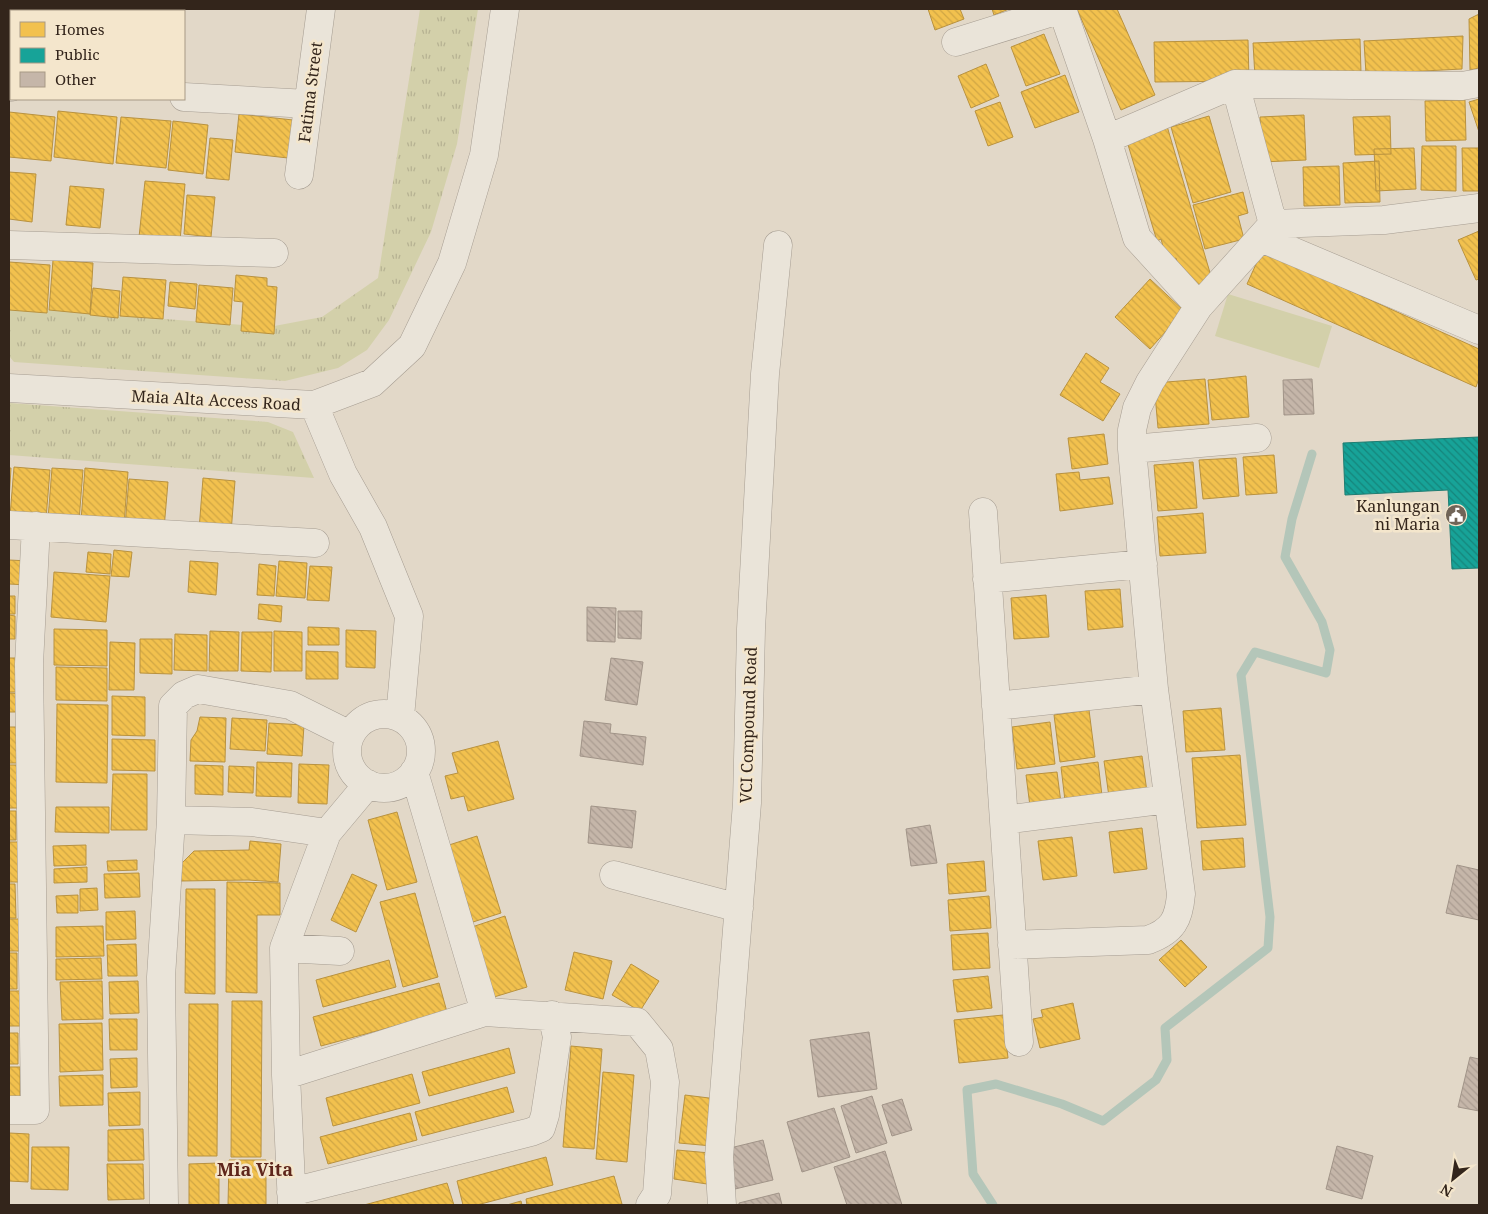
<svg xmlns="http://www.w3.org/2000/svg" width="1488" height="1214" font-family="'Noto Serif',serif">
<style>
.grass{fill:url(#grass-tufts)}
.pitch{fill:#d3d0aa}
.homes{fill:url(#homes-back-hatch);stroke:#b9923f}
.public{fill:url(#public-back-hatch);stroke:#1f7d72}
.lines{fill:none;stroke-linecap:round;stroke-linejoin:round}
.stream{stroke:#b4c6b9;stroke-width:9}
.building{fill:url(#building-back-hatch);stroke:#a19488}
.minor-casing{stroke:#a69d92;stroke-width:29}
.minor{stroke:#eae4d9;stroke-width:28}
.labels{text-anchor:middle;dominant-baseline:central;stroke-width:5;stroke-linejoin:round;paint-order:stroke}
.street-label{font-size:16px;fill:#33251b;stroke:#f4e6cc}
.poi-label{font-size:16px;fill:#33251b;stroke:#f4e6cc;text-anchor:end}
.neighbourhood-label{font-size:18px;font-weight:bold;fill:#5f261b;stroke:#f4e6cc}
</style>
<defs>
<pattern id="grass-tufts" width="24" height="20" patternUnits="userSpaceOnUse" patternTransform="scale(1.25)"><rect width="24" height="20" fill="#d3d0aa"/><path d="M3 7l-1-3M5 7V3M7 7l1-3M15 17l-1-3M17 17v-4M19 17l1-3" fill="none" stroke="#b6b292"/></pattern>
<pattern id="homes-back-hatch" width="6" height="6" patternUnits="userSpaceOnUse" patternTransform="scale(1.25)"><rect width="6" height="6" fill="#f2c14e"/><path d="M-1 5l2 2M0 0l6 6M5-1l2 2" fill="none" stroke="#d0a644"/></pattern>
<pattern id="public-back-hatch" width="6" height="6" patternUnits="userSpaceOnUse" patternTransform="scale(1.25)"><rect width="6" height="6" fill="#17a398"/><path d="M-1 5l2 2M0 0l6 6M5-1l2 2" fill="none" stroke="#15857b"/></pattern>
<pattern id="building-back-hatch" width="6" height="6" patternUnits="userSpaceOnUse" patternTransform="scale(1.25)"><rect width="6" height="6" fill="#c5b6a9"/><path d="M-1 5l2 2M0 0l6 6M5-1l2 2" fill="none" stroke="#aa9c91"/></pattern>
</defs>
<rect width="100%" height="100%" fill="#e2d8c8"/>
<path class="grass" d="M420 9H478L457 144 431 232 389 320 367 350 338 368 285 381 14 362 9 356V307L269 327 322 317 378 278Z
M9 403 268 422 293 432 314 478 9 455Z"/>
<path class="pitch" d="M1228 294 1332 326 1319 368 1215 336Z"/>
<path class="homes" d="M13 9H63V11H13Z
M928 9H960L964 19 935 30Z
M992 9H1009L994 15Z
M1077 9H1117L1155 95 1121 110Z
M1479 14V68L1470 70 1469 19Z
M1044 34 1060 74 1026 86 1011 47Z
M1463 36 1462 69 1366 74 1364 41Z
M1360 39 1361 73 1255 77 1253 43Z
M1248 40 1249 81 1155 82 1154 42Z
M986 64 999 96 971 108 958 76Z
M1065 75 1079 112 1035 128 1021 92Z
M1479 99V132L1469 102Z
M1465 100 1466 140 1426 141 1425 101Z
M1000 102 1013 137 988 146 975 111Z
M58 111 117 117 113 164 54 157Z
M9 112 55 117 51 161 9 157Z
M239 114 293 120 288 158 235 152Z
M1304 115 1306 160 1262 162 1260 117Z
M1209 116 1231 192 1193 203 1171 127Z
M1390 116 1391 154 1355 155 1353 117Z
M121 117 171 121 166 168 116 163Z
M173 121 208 125 203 174 168 170Z
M1167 126 1213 283 1193 289 1182 278 1176 258 1167 261 1161 239 1157 241 1126 138Z
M210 138 233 140 229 180 206 178Z
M1422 146H1456V191L1421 190Z
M1414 148 1416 189 1376 191 1374 149Z
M1462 148H1479V191H1463Z
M1379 161 1380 202 1345 203 1343 163Z
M1339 166 1340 205 1304 206 1303 167Z
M9 172 36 174 32 222 9 219Z
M145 181 185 184 180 241 139 237Z
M70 186 104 189 100 228 66 225Z
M1243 192 1248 213 1238 216 1244 239 1205 249 1193 205Z
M187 195 215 197 211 237 184 234Z
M1479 231V279L1476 280 1458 240Z
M1262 251 1479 349V378L1476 387 1247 284Z
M53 260 93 263 90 314 49 310Z
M9 262 50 265 47 313 9 310Z
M236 275 267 278V286L277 287 274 334 241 331 243 302 234 301Z
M123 277 166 280 163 319 120 316Z
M1150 279 1184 311 1150 349 1115 317Z
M170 282 197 284 195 309 168 306Z
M199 285 233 288 230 325 196 322Z
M93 288 120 291 118 318 90 315Z
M1086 353 1109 368 1100 382 1120 394 1103 421 1060 395Z
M1246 376 1249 417 1212 420 1208 380Z
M1205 379 1209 424 1158 428 1154 383Z
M1104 434 1108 464 1072 469 1068 438Z
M1274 455 1277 493 1246 495 1243 457Z
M1236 458 1239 496 1203 499 1199 460Z
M1193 462 1197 508 1158 511 1154 465Z
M14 467 50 470 46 519 10 516Z
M9 468H11L9 501Z
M52 468 83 470 79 521 48 519Z
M85 468 128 472 124 525 81 521Z
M1079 472 1080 480 1109 477 1113 504 1060 511 1056 474Z
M203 478 235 481 231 533 199 530Z
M129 479 168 482 164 529 125 526Z
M1203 513 1206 553 1160 556 1157 517Z
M114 550 132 552 129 577 111 576Z
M88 552 111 554 110 574 86 572Z
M9 560 29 561 28 585 9 584Z
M190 561 218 563 216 595 188 592Z
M279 561 307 563 305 598 276 596Z
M259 564 276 566 274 596 257 595Z
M310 566 332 567 329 601 307 600Z
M54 572 110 576 106 622 51 617Z
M1120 589 1123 627 1088 630 1085 591Z
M1046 595 1049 637 1014 639 1011 598Z
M9 596H15V614H9Z
M259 604 282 606 281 622 258 619Z
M9 615 15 616V639H9Z
M308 627 339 628V645H308Z
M54 629 107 630V666L54 665Z
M346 630 376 631 375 668 346 667Z
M210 631 239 632 238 671H209Z
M274 631 302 632V671H274Z
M242 632H272L271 672 241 671Z
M175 634 207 635V671L174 670Z
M140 639H172V674L140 673Z
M110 642 135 643 134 690H109Z
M306 651 338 652V679H306Z
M9 658H23L22 692H9Z
M56 667 107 668V701L56 700Z
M9 693 24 694V712H9Z
M112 696 145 697V736L112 735Z
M57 704 108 705 107 783 56 782Z
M1221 708 1225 750 1186 752 1183 711Z
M1089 710 1095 757 1060 762 1054 715Z
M200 717 226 718 225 762 190 761 191 740 197 731Z
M232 718 267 720 265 751 230 749Z
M1050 722 1055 764 1017 769 1012 727Z
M269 723 304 725 302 756 267 754Z
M9 727H19V763H9Z
M112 739 155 740V771L112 770Z
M498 741 514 799 468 811 464 796 451 799 445 776 458 773 452 753Z
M1240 755 1246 825 1197 828 1192 758Z
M1142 756 1148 799 1110 804 1104 761Z
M257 762 292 763 291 797 256 796Z
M1098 762 1103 804 1066 809 1061 767Z
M299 764 329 765 327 804 298 803Z
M9 765H24V808H9Z
M195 765 223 766V795L195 794Z
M229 766 254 767 253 793 228 792Z
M1057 772 1062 811 1031 814 1026 775Z
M113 774H147V830H111Z
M56 807H109V833L55 832Z
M9 811H16V840H9Z
M397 812 417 882 387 890 368 820Z
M1142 828 1147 869 1114 873 1109 832Z
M477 836 501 913 473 922 449 845Z
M1072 837 1077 876 1043 880 1038 841Z
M1243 838 1245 867 1203 870 1201 841Z
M250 841 281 844 278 882 248 880 181 881V864L194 851 249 850Z
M9 842H29V882H9Z
M86 845V865L54 866 53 846Z
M137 860V870L108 871 107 861Z
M984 861 986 891 949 894 947 864Z
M87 867V882L54 883V869Z
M139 873 140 897 105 898 104 874Z
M352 874 377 885 356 932 331 920Z
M227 882 280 883V915H257V993L226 992Z
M9 884H15L16 918H9Z
M97 888 98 910 80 911V889Z
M186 889H215V994L185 993Z
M415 893 438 977 403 987 380 902Z
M78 895V913H57L56 896Z
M989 896 991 928 950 931 948 900Z
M135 911 136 939 106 940V912Z
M505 916 527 987 494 997 472 927Z
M9 919H19V951H9Z
M103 926 104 956 56 957V927Z
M988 933 990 968 953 970 951 935Z
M1181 940 1207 967 1185 987 1159 960Z
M136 944 137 976H108L107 945Z
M574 952 612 961 603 999 565 990Z
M9 953H17V989H9Z
M101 958 102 979 56 980V959Z
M389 960 396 987 323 1007 316 980Z
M631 964 659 981 640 1011 612 995Z
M988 976 992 1008 957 1012 953 980Z
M102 981 103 1019 62 1020 60 982Z
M138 981 139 1013 110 1014 109 982Z
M439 983 447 1012 321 1046 313 1017Z
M9 991H20V1026H9Z
M232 1001H262L261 1157H231Z
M1073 1003 1080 1039 1040 1048 1033 1019 1043 1017 1041 1010Z
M189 1004H218L217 1156H188Z
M1003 1015 1008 1058 959 1063 954 1020Z
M109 1019H137V1050H110Z
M102 1023 103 1070 60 1072 59 1024Z
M9 1033H18V1064H9Z
M571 1046 602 1049 594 1149 563 1147Z
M509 1048 515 1073 429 1096 422 1072Z
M137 1058V1087L111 1088 110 1059Z
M9 1067H20V1099H9Z
M603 1072 634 1075 627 1162 596 1159Z
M412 1074 420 1103 333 1126 326 1098Z
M103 1075V1105L60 1106 59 1076Z
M507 1087 514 1112 422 1136 415 1112Z
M140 1092V1125L109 1126 108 1093Z
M685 1095 717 1099 712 1146 679 1143Z
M410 1113 417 1140 328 1164 320 1137Z
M143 1129 144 1160 108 1161V1130Z
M9 1133 29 1134 28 1182 9 1181Z
M32 1147H69L68 1190 31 1189Z
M677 1150 710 1153 707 1184 674 1179Z
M546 1157 553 1185 477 1205H463L457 1181Z
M229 1160H266V1205H228Z
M219 1163V1205H189V1164Z
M107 1164H143L144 1199 108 1200Z
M614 1176 622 1204 616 1205H527L526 1199Z
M447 1183 454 1205H364Z
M521 1201 522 1205H507Z"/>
<path class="public" d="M1479 437V568L1452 569 1448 490 1345 495 1343 443Z"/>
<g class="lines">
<path class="stream" d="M993 1205 973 1174 967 1090 996 1084 1062 1104 1103 1121 1156 1080 1167 1060 1165 1028 1268 948 1270 917 1241 675 1255 652 1326 673 1330 650 1322 622 1285 557 1292 519 1312 454"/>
</g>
<path class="building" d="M1312 379 1314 414 1284 415 1283 380Z
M587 607 616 608 615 642 587 641Z
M618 611H642L641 639 618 638Z
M611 658 643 662 637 705 605 700Z
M584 721 611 724 610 733 646 737 643 765 580 756Z
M591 806 636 811 632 848 588 843Z
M930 825 937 863 911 866 906 829Z
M1457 865 1479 870V920L1446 913Z
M869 1032 877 1089 818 1097 810 1040Z
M1470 1057 1479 1059V1111L1458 1107Z
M872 1096 887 1143 856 1153 841 1106Z
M902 1099 912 1130 892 1136 882 1105Z
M834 1108 850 1157 802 1172 787 1122Z
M763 1140 773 1180 735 1189 726 1149Z
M1337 1146 1373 1156 1362 1199 1326 1189Z
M885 1151 902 1205H847L834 1167Z
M779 1193 782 1205H739V1203Z"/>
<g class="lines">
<g class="minor-casing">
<path id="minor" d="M956 42 1062 9 1107 139 1137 238 1199 306
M1235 84 1273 224
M9 87H11
M184 97 308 104
M1107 139 1235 84 1462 86 1479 83
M299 175 321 9
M1261 238 1479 330
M9 245 274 253
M9 388 314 405 372 383 412 346 452 263 484 155 505 9
M314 405 343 474 373 527 409 616 400 717
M1132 449 1257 438
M983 512 1019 1042
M9 525 315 543
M987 579 1143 564
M996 706 1154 689
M347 751a37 37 0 1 1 74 0a37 37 0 1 1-74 0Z
M414 772 485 1012
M171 820 252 822 327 833
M1004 820 1168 799
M614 875 739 908
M1012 945 1148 940C1173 931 1179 919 1181 894L1154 689 1132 449V430L1137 408 1150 382 1199 306 1273 224 1384 220 1479 208
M284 948 340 951
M286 1075 485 1012 637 1022 659 1049 665 1082 657 1194 650 1205
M9 1110H35L29 664 36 526
M291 1192 531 1132 541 1128 545 1115 557 1037 552 1015
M164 1205 161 977 171 820 173 706 184 695 198 689 290 705 350 735
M292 1205 286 1075 284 948 327 833 368 784
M722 1205 719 1157 747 803 751 629 765 374 778 245"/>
</g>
<use href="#minor" class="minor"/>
</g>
<defs>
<g id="civic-disc" transform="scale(1.125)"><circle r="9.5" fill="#706458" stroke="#f4e6cc"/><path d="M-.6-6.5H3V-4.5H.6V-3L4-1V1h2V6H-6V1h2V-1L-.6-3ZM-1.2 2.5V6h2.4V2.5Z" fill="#fff"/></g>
</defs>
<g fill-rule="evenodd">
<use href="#civic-disc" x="1456" y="515"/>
</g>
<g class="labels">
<g class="street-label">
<text transform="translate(310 92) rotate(-83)">Fatima Street</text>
<text transform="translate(216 400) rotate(3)">Maia Alta Access Road</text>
<text transform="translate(748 725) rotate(-88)">VCI Compound Road</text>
</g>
<g class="poi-label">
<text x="1440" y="506">Kanlungan<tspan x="1440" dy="18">ni Maria</tspan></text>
</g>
<g class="neighbourhood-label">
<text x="255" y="1169">Mia Vita</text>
</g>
</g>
<rect width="1488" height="1214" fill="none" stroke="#33251b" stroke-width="20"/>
<rect x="10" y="10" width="175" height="90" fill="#f4e6cc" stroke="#a79985"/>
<rect x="20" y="22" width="25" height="15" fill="#f2c14e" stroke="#a79985"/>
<text x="55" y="35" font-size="15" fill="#33251b">Homes</text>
<rect x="20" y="48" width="25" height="15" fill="#17a398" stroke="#a79985"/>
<text x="55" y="60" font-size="15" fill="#33251b">Public</text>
<rect x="20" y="72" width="25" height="15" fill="#c5b6a9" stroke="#a79985"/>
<text x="55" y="85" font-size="15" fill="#33251b">Other</text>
<g transform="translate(1453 1179) rotate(210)" stroke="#f4e6cc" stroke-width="4" paint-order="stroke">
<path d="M0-4L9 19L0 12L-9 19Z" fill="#33251b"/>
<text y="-8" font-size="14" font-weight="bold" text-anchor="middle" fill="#33251b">N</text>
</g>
</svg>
